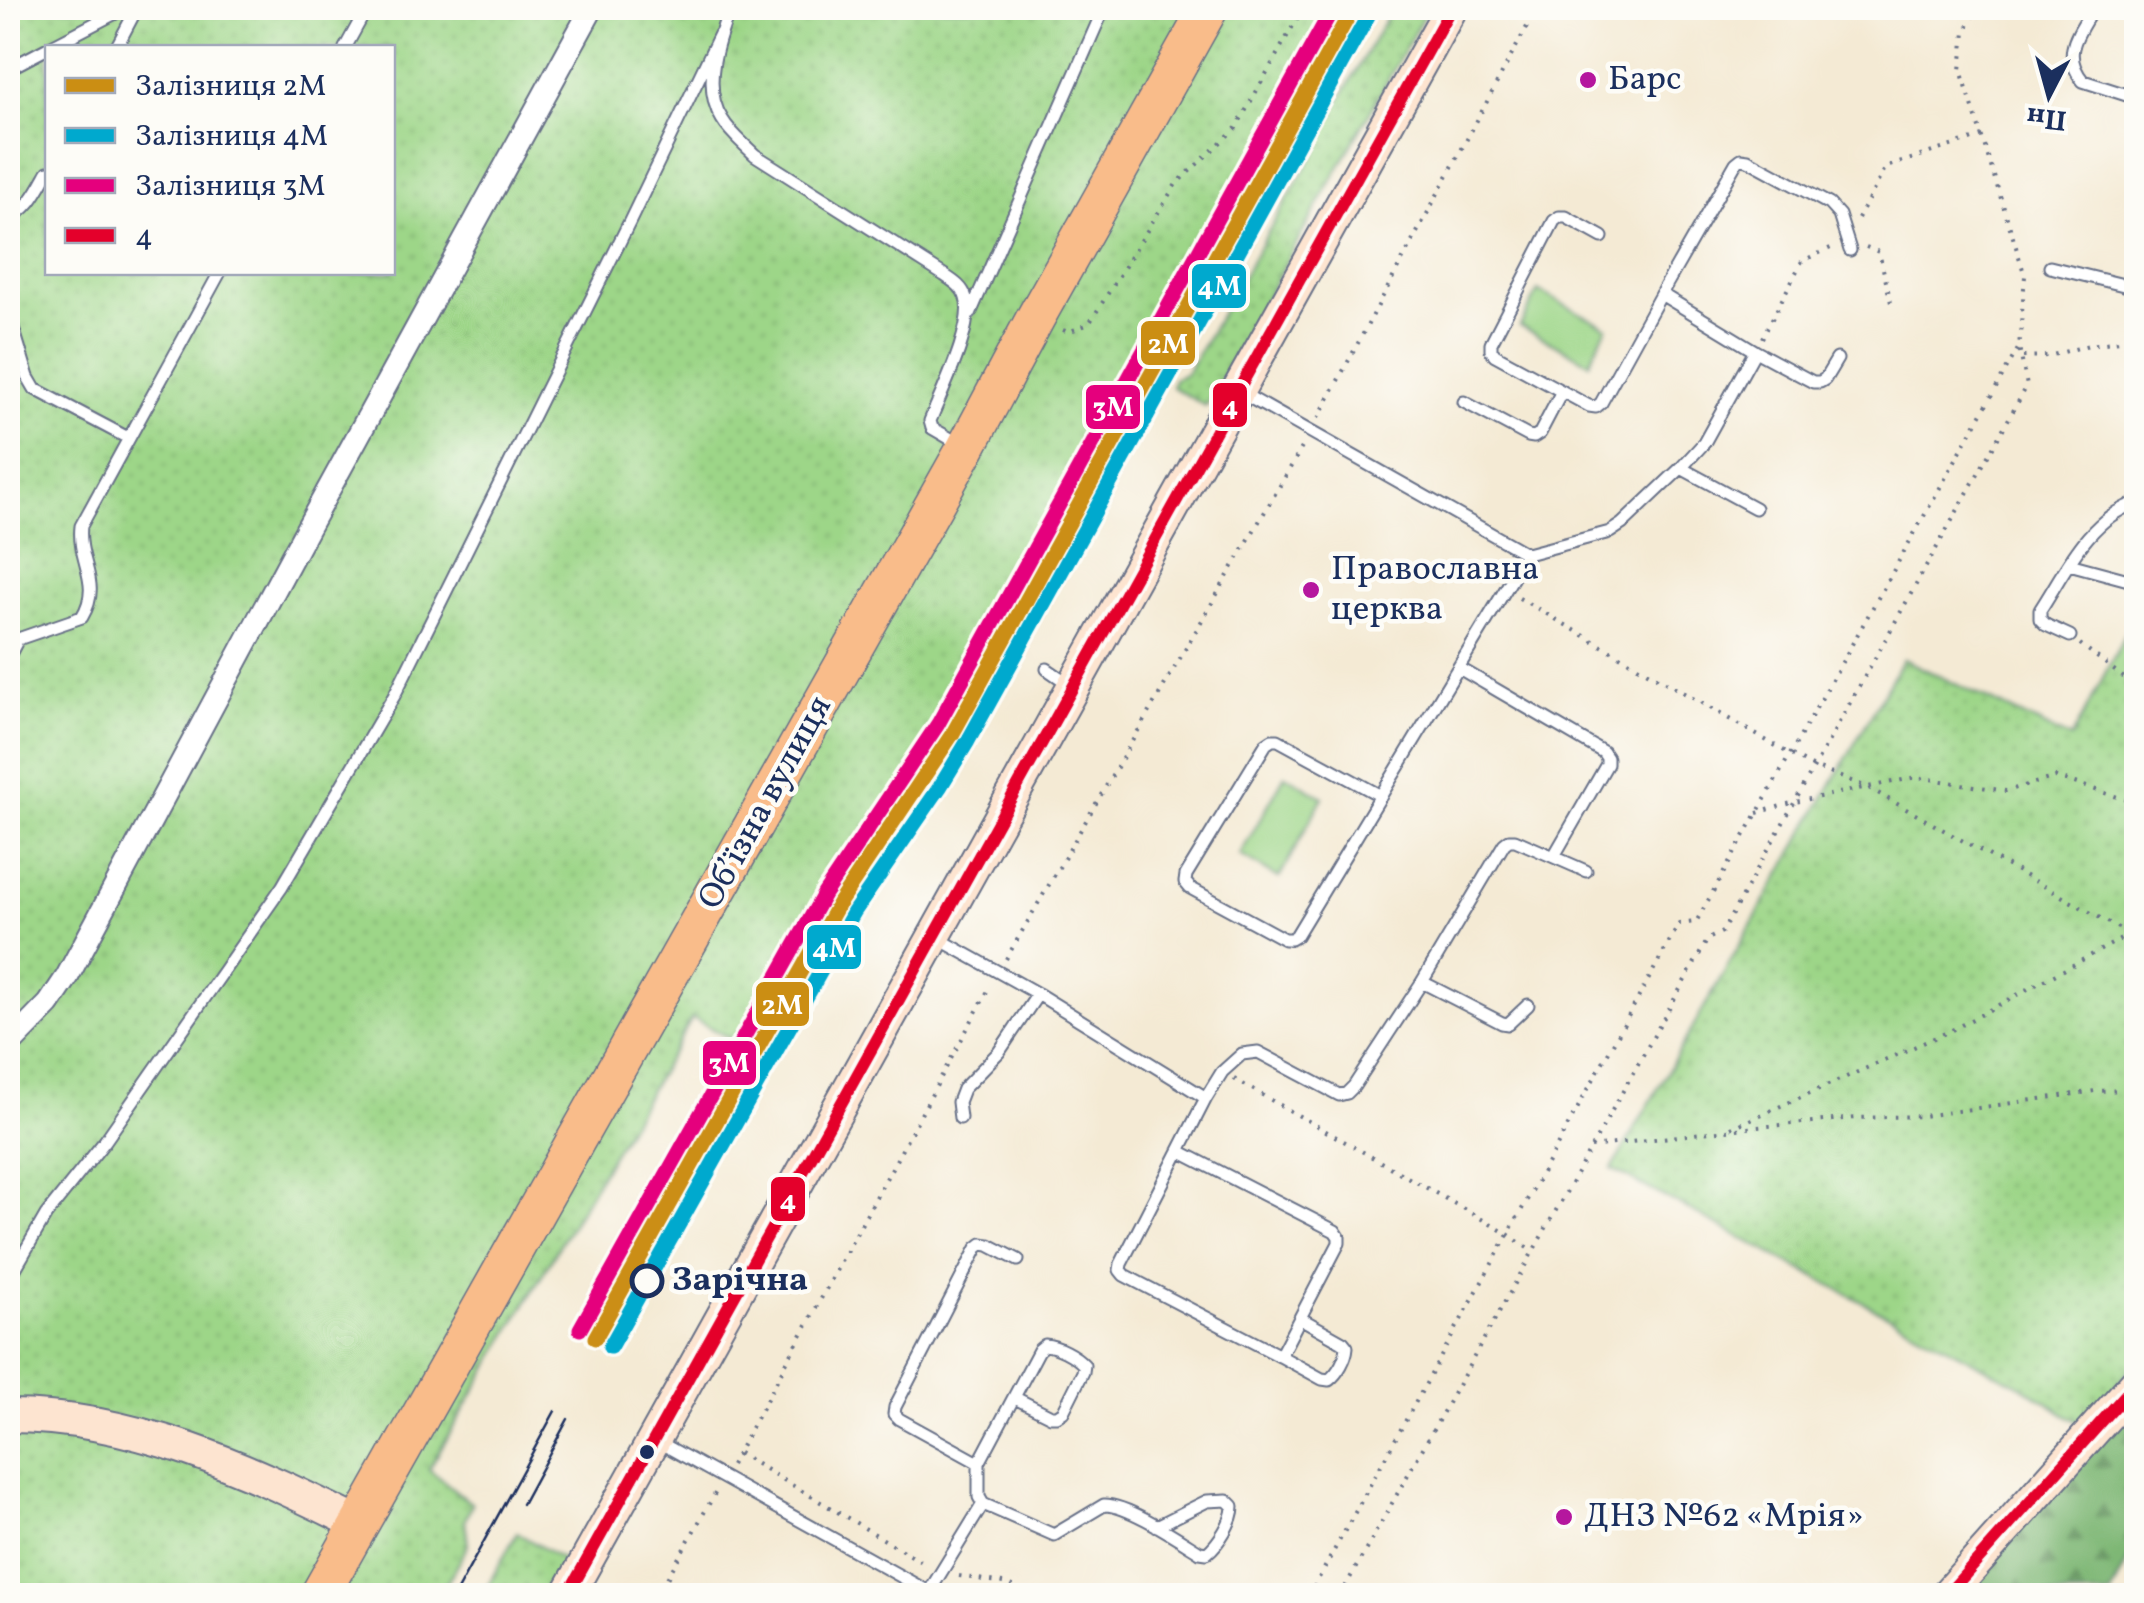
<svg xmlns="http://www.w3.org/2000/svg" width="2144" height="1603" font-family="Vollkorn,serif">
<style>
.green{fill:url(#green-dots);stroke:#5c8273;stroke-width:2.5;fill-rule:evenodd}
.forest{fill:url(#forest-firs);stroke:#4c7369;stroke-width:2.5}
.pitch{fill:#9dd688;stroke:#5c8273;stroke-width:2.5}
.lines{fill:none;stroke-linecap:round;stroke-linejoin:round}
.lane-casing{stroke:#677087;stroke-width:15}
.street-casing{stroke:#677087;stroke-width:26}
.secondary-casing{stroke:#677087;stroke-width:36}
.primary-casing{stroke:#677087;stroke-width:41}
.path{stroke:#677087;stroke-width:4;stroke-dasharray:2.5 8;stroke-linecap:butt}
.lane{stroke:#fff;stroke-width:11}
.street{stroke:#fff;stroke-width:22}
.secondary{stroke:#fde4d0;stroke-width:32}
.primary{stroke:#f9bc8a;stroke-width:38}
.tram{stroke:#1b2f5e;stroke-width:2.5}
.bus-1-casing{stroke:#fdfcf7;stroke-width:20}
.bus-1{stroke:#e4002b;stroke-width:12}
.rail-1-casing{stroke:#fdfcf7;stroke-width:22}
.rail-2-casing{stroke:#fdfcf7;stroke-width:22}
.rail-3-casing{stroke:#fdfcf7;stroke-width:22}
.rail-1{stroke:#cb8e13;stroke-width:15}
.rail-2{stroke:#00a9ce;stroke-width:15}
.rail-3{stroke:#e5007d;stroke-width:15}
.poi-dot{fill:#b5179e;stroke:#fdfcf7;stroke-width:4}
.stop-dot{fill:#fdfcf7;stroke:#1b2f5e;stroke-width:5}
.bus-dot{fill:#1b2f5e;stroke:#fdfcf7;stroke-width:4}
.labels{text-anchor:middle;dominant-baseline:central;stroke-width:9;stroke-linejoin:round;paint-order:stroke}
.poi-label{font-size:35px;fill:#1b2f5e;stroke:#fdfcf7;text-anchor:start}
.street-label{font-size:35px;fill:#1b2f5e;stroke:#fdfcf7}
.stop-label{font-size:35px;font-weight:bold;fill:#1b2f5e;stroke:#fdfcf7;text-anchor:start}
.line-badge{stroke:#fdfcf7;stroke-width:4}
.badge-label{font-size:28px;text-anchor:middle;font-weight:bold;fill:#fff}
</style>
<defs>
<pattern id="green-dots" width="8" height="8" patternUnits="userSpaceOnUse" patternTransform="scale(2.5)"><rect width="8" height="8" fill="#9dd688"/><path d="M2 2h.1M6 6h.1" fill="none" stroke="#87b878" stroke-width="1.8" stroke-linecap="round"/></pattern>
<pattern id="forest-firs" width="22" height="20" patternUnits="userSpaceOnUse" patternTransform="scale(2.5)"><rect width="22" height="20" fill="#7eb774"/><path d="M5 1l3.5 6h-7zM16 11l3.5 6h-7z" fill="#669562"/></pattern>
</defs>
<rect width="100%" height="100%" fill="#fdfcf7"/>
<filter id="ink" filterUnits="userSpaceOnUse"><feTurbulence type="fractalNoise" baseFrequency=".01" numOctaves="2"/><feDisplacementMap in="SourceGraphic" scale="20" xChannelSelector="R" yChannelSelector="G"/><feConvolveMatrix kernelMatrix="1 2 1 2 8 2 1 2 1" color-interpolation-filters="sRGB"/></filter>
<filter id="wash" filterUnits="userSpaceOnUse"><feTurbulence type="fractalNoise" baseFrequency=".0048" numOctaves="4" result="noise"/><feDisplacementMap in="SourceGraphic" scale="40" xChannelSelector="R" yChannelSelector="G"/><feGaussianBlur stdDeviation="2.25" result="paint"/><feColorMatrix in="noise" values="0 0 0 0 0 0 0 0 0 0 0 0 0 0 0 0 0 1.4 0 .05"/><feComposite in="paint" operator="in"/></filter>
<g filter="url(#wash)">
<rect width="100%" height="100%" fill="#f4ead4"/>
<path class="green" d="M8 8H1337L1013 608 1001 607 996 619 1001 631 931 760 852 865 844 872 827 901 809 916 744 1046 692 1018 429 1469 472 1504 465 1520 468 1545 440 1595 8 1596ZM48 48H392V272H48Z
M1392 8H1428L1206 406 1172 387 1174 379 1186 374 1311 158 1319 147 1321 133Z
M2136 614V1362L2083 1425 2026 1389 1612 1169 1903 659 2071 739Z
M517 1533 581 1570 567 1595 482 1596Z"/>
<path class="forest" d="M2136 1383V1545L2111 1595 1946 1596Z"/>
<path class="pitch" d="M1538 291 1607 327 1589 362 1520 326Z
M1285 775 1323 797 1279 878 1240 855Z"/>
</g>
<g filter="url(#ink)">
<g class="lines">
<g class="lane-casing">
<path id="lane" d="M730 8C718 40 701 86 722 119 730 133 743 143 755 155L944 275C953 281 963 287 966 298 975 326 941 393 930 421L932 428 963 446
M2093 8C2079 33 2060 53 2083 81L2136 98
M48 48 125 8
M116 48 137 8
M345 48 367 8
M8 69 48 48
M8 219C29 209 37 192 48 172
M1602 237 1566 217H1559L1554 221 1491 343V350L1495 355 1589 406 1596 407 1601 403 1661 294 1736 163 1741 159 1748 160 1829 204 1839 215 1850 250
M2050 267 2136 288
M1661 294 1755 351 1813 382H1820L1825 379 1837 359
M8 311 28 377 35 389 128 438
M970 314 1104 8
M1240 392 1527 554 1610 532 1622 524 1681 468 1704 443 1755 351
M1464 402 1528 436 1534 437 1540 433 1562 391
M1681 468 1755 508
M2069 564 2136 582
M2070 636 2046 625 2040 619V610C2066 570 2088 519 2136 503
M8 658 18 639 82 617C103 583 77 562 81 526L220 272
M1459 668 1603 752 1607 758V764L1554 856
M1047 669 1069 684
M1381 796 1278 740H1272L1266 744 1186 875 1185 882 1190 888 1284 939H1291L1296 936 1527 554
M939 939 1038 994 1206 1098
M1422 982 1502 1023 1508 1024 1528 1005
M960 1118 958 1102 963 1089 999 1052 1038 994
M1179 1151 1335 1231 1339 1237V1243L1280 1356 1124 1275 1120 1270 1121 1264 1206 1098 1222 1072 1242 1054 1258 1052 1339 1095 1347 1093 1354 1086 1422 982 1504 844 1509 840H1515L1586 871
M8 1281 46 1215 105 1141 282 887 394 696 630 221 720 34
M1280 1356 1322 1379 1329 1380C1338 1373 1346 1359 1347 1347L1343 1342 1300 1318
M657 1441 929 1592 926 1596
M979 1463 1039 1350 1045 1345C1057 1346 1075 1355 1084 1365L1083 1372 1063 1412 1057 1416H1051L1015 1398
M983 1504 1054 1535 1104 1505C1127 1504 1179 1539 1200 1552L1207 1553C1219 1543 1233 1521 1233 1506L1227 1500 1207 1501 1157 1526
M929 1592 983 1504 979 1497V1463L899 1419 894 1414 895 1407 977 1248 982 1244 989 1245 1018 1260"/>
</g>
<g class="street-casing">
<path id="street" d="M8 1046 49 1004 67 977 307 529 592 8"/>
</g>
<g class="secondary-casing">
<path id="secondary" d="M8 1416C134 1416 248 1469 359 1524
M567 1596 1451 8
M1946 1596 2136 1383"/>
</g>
<g class="primary-casing">
<path id="primary" d="M319 1596 966 448 1036 317 1209 8"/>
</g>
<path class="path" d="M1858 219 1886 167 1982 136
M1866 247 1879 252 1892 307
M1063 330 1068 332 1089 324 1176 184 1236 128 1303 8
M1762 338 1802 261 1833 247
M2023 357 2049 356 2089 345 2136 339
M1318 418 1537 8
M1519 598 1790 754 1814 767 1867 787 2136 938
M2080 644 2136 687
M1757 813 1795 802 1917 777 2006 791 2056 777 2136 803
M1006 959 1304 444
M1234 1079 1508 1234 1533 1252
M1731 1128 1950 1031 2136 931
M1591 1147 1726 1130 1856 1118 1923 1116 2095 1091 2136 1090
M738 1453 927 1565
M731 1465 991 985
M959 1576 1009 1584 1030 1596
M657 1596 717 1490
M1309 1596 1679 924 1696 922 2019 347 2025 276 1961 70 1965 32 1977 8
M1340 1596 1708 939 1722 932 2027 386 2019 347"/>
<use href="#lane" class="lane"/>
<use href="#street" class="street"/>
<use href="#secondary" class="secondary"/>
<use href="#primary" class="primary"/>
<path class="tram" d="M522 1504 568 1419
M454 1596 555 1411"/>
<g class="bus-1-casing">
<path id="bus-1" d="M567 1596 1451 8
M1946 1596 2136 1383"/>
</g>
<use href="#bus-1" class="bus-1"/>
<g class="rail-1-casing">
<path id="rail-1" d="M595 1338 839 903 953 733 1353 8"/>
</g>
<g class="rail-2-casing">
<path id="rail-2" d="M610 1347 854 912 940 787 968 741 1368 16"/>
</g>
<g class="rail-3-casing">
<path id="rail-3" d="M580 1329 824 894 938 724 1333 8"/>
</g>
<use href="#rail-1" class="rail-1"/>
<use href="#rail-2" class="rail-2"/>
<use href="#rail-3" class="rail-3"/>
</g>
</g>
<g class="poi-dot">
<circle cx="1588" cy="80" r="10"/>
<circle cx="1311" cy="590" r="10"/>
<circle cx="1564" cy="1517" r="10"/>
</g>
<circle class="stop-dot" cx="647" cy="1281" r="15"/>
<circle class="bus-dot" cx="647" cy="1452" r="9"/>
<g class="labels">
<g class="poi-label">
<text x="1608" y="80">Барс</text>
<text x="1331" y="570">Православна<tspan x="1331" dy="40">церква</tspan></text>
<text x="1584" y="1517">ДНЗ №62 «Мрія»</text>
</g>
<g class="street-label">
<text transform="translate(766 803) rotate(-61)">Обʼїзна вулиця</text>
</g>
<g class="stop-label">
<text x="672" y="1281">Зарічна</text>
</g>
</g>
<g class="line-badge">
<rect x="1190" y="262" width="58" height="48" rx="10" fill="#00a9ce"/>
<rect x="1139" y="319" width="58" height="48" rx="10" fill="#cb8e13"/>
<rect x="1211" y="381" width="38" height="48" rx="10" fill="#e4002b"/>
<rect x="1084" y="383" width="58" height="48" rx="10" fill="#e5007d"/>
<rect x="805" y="923" width="58" height="48" rx="10" fill="#00a9ce"/>
<rect x="754" y="980" width="57" height="48" rx="10" fill="#cb8e13"/>
<rect x="701" y="1039" width="57" height="48" rx="10" fill="#e5007d"/>
<rect x="769" y="1175" width="38" height="48" rx="10" fill="#e4002b"/>
</g>
<g class="badge-label">
<text x="1219" y="295">4М</text>
<text x="1168" y="353">2М</text>
<text x="1230" y="415">4</text>
<text x="1113" y="416">3М</text>
<text x="834" y="957">4М</text>
<text x="782" y="1014">2М</text>
<text x="729" y="1072">3М</text>
<text x="788" y="1209">4</text>
</g>
<rect width="2144" height="1603" fill="none" stroke="#fdfcf7" stroke-width="40"/>
<rect x="45" y="45" width="350" height="230" fill="#fdfcf7" stroke="#a3aaba" stroke-width="2.5"/>
<rect x="65" y="78" width="50" height="15" fill="#cb8e13" stroke="#a3aaba" stroke-width="2.5"/>
<text x="135" y="95" font-size="30" fill="#1b2f5e">Залізниця 2М</text>
<rect x="65" y="128" width="50" height="15" fill="#00a9ce" stroke="#a3aaba" stroke-width="2.5"/>
<text x="135" y="145" font-size="30" fill="#1b2f5e">Залізниця 4М</text>
<rect x="65" y="178" width="50" height="15" fill="#e5007d" stroke="#a3aaba" stroke-width="2.5"/>
<text x="135" y="195" font-size="30" fill="#1b2f5e">Залізниця 3М</text>
<rect x="65" y="228" width="50" height="15" fill="#e4002b" stroke="#a3aaba" stroke-width="2.5"/>
<text x="135" y="245" font-size="30" fill="#1b2f5e">4</text>
<g transform="translate(2049 95) rotate(186)" stroke="#fdfcf7" stroke-width="8" paint-order="stroke">
<path d="M0-8L18 38L0 25L-18 38Z" fill="#1b2f5e"/>
<text y="-15" font-size="28" font-weight="bold" text-anchor="middle" fill="#1b2f5e">Пн</text>
</g>
</svg>
